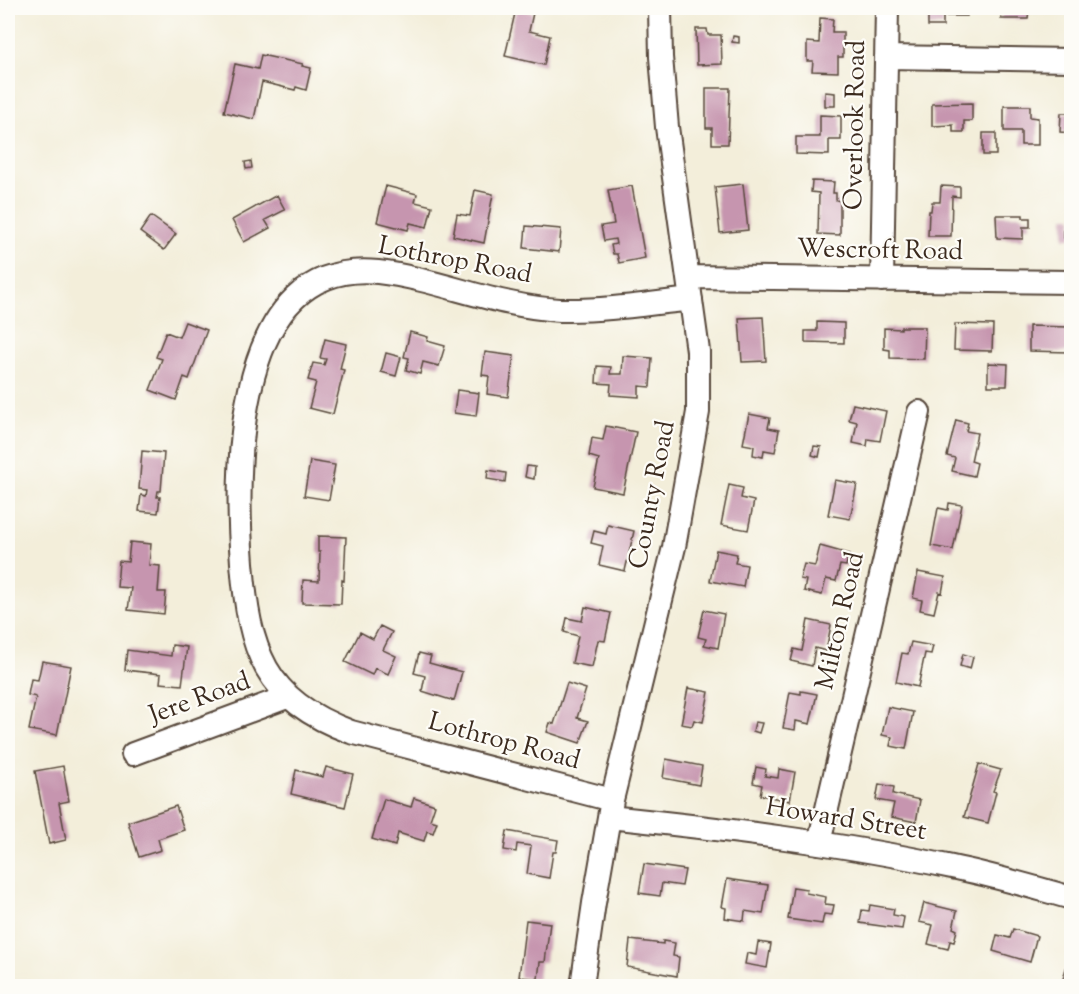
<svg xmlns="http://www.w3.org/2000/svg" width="1079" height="994" font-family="'Sorts Mill Goudy',serif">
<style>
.building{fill:#c695af}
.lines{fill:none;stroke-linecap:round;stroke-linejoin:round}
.street-casing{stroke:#57473a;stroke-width:26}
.street{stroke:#fff;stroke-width:22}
.labels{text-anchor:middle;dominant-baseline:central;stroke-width:4.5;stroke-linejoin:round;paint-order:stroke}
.street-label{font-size:26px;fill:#3b2a1e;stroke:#fdfcf7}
</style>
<rect width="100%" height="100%" fill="#fdfcf7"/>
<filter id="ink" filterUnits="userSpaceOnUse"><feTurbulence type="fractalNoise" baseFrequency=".0167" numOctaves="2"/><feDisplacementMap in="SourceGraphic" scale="12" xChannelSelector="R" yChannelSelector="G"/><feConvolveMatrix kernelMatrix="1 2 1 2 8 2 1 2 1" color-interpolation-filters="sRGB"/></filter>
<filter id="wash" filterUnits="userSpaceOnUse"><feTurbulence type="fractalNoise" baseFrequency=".008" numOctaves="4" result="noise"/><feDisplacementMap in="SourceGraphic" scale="24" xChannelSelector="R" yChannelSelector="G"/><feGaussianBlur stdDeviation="1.35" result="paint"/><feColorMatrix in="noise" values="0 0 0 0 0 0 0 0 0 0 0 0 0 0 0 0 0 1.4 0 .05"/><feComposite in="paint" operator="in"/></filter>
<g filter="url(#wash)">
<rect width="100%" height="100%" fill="#f3eeda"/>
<g id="blocks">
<path class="building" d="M928 8H967V16H943V26H928Z
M1002 8H1029L1028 19H1001Z
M516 9 533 13 529 31 550 36 544 65 505 56Z
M820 18 833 19 832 32H843V57H838V72L812 71 813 61H807V42L819 43Z
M696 29H707L708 35H721L722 64 697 65Z
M733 36 739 37V43L732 42Z
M261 55 303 64 302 66 311 68 306 90 296 87 295 90 262 82 254 119 224 112 235 64 258 69Z
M706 88H730L728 144H712V128H706Z
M825 92 835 93V106H825Z
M972 103V121H964V132H953V125L932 126V104Z
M1004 106H1030V117L1038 118V145H1021V131H1004Z
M1061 113H1072V133L1060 132Z
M820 115 841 116V140H829V155L796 154V137H820Z
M983 133H996V155H983Z
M251 161 252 168 246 169 245 162Z
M812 181 834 182 833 193H836V200L840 201V235L818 234 819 193 811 192Z
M743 184 748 230 720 233 715 187Z
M386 186 417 194 415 202 432 206 427 227 410 223 408 230 377 222Z
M632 186 645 258 619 263 617 254H613L611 245 616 244 615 239 604 241 601 226 614 224 608 190Z
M941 186 960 187V197L952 196 951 236H928L929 211H931L932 202H940Z
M475 190 493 194 484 243 453 236 457 214 470 216Z
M277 195 285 210 265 220 270 228 244 242 232 220Z
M996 215H1023V218H1030V227H1023V239L997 238Z
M151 216 176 234 164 250 140 232Z
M1064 217H1072V238H1064Z
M526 226 561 229 559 252 524 248Z
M763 317 766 361 742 362 739 318Z
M185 322 207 330 189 379 184 377 176 400 150 390 162 359 156 357 166 332 179 337Z
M817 322 844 323V343L805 342V331H817Z
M955 324 993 325 992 351 954 350Z
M1029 326 1069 327V352L1029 351Z
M901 327H925L924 359 890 358V350L884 349V328L901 329Z
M410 332 428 337 427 341 445 346 439 366 423 362 420 374 406 370 409 358 404 357Z
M325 339 346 344 340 369 344 370 333 414 309 408 316 382 308 380 313 363 324 365 326 359 320 358Z
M485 352 514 356 508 397 487 394 489 376 482 375Z
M386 353 401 357 396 376 381 372Z
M623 356 652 358 650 387 639 386V397L610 395 611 384 596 383 597 366 611 367 610 374H622Z
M988 363 1008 364 1007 386H988Z
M457 390 479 393 476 416 454 413Z
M853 404 886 411 880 441 868 439 867 446 853 443 857 422 849 420Z
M749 414 770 418 768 428 779 430 775 452 764 450 763 457 753 455 754 446 743 444Z
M956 420 968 423 966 431 977 433 971 461 977 463 974 476 952 471 955 458 947 456Z
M606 426 636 432 623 493 593 487 599 459 589 456 592 438 603 440Z
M814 446 821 447 819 457 812 455Z
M142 451 164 453 161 491H158L157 497H160L158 513 139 511 141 495 146 496 147 490 139 489Z
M310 461 335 465 329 500 304 496Z
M527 466 535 467 534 479 525 477Z
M488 470 506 473 505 482 487 479Z
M835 480 857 484 850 519 828 515Z
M729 485 743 488 741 498 754 501 748 530 721 525Z
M949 503 962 505 953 550 931 546 938 508 948 510Z
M608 525 634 531 625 571 599 565 603 546 591 543 594 531 606 534Z
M318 536 346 537 344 581 342 580 341 604 302 603 303 580 319 581 320 552H318Z
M130 542 151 544 149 565 160 566 158 592H166L164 614 128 610 131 588 117 587 119 561 128 562Z
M820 546 849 554 846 566 840 565 836 581 826 579 822 595 804 591 806 580 800 579 804 564 815 566Z
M716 550 737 554 735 563 747 565 743 587 710 581Z
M918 572 945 577 942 593 939 592 934 613 920 610 922 600 913 598Z
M585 607 611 613 605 641 598 640 592 667 572 663 578 636 564 632 567 618 582 621Z
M704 610 724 614 718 648 704 645 706 639 698 637Z
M808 620 831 625 826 651 815 648 812 666 791 661 794 649 802 651Z
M380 626 392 632 383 650 396 656 388 674 375 668 372 675 345 662 360 632 373 639Z
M911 642 933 646 931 654 925 653 918 687 896 682 902 653 908 654Z
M172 645 187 647 182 685 160 683 161 674 125 670 127 650 171 656Z
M419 653 431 656 429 663 462 672 454 701 422 691 425 676 414 673Z
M963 654 973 657 970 669 960 666Z
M42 661 71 666 57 735 29 730 36 697 28 695 31 679 38 680Z
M567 683 586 689 577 718 588 721 580 743 547 732 550 723 554 724Z
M688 688 709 692 703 722 694 720 692 726 681 724Z
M801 691 817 694 810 724 796 721 795 730 783 728 790 692 801 694Z
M888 707 913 712 906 749 890 746 892 737 882 735Z
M755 722 762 723 759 733 753 731Z
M666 759 702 766 699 785 663 778Z
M979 764 1001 770 993 791 996 792 988 823 964 817Z
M63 766 69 801 59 803 66 840 49 844 35 771Z
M326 767 353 774 345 807 291 794 296 770 323 777Z
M756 767 766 769 765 776 778 778 779 769 795 772 790 801 760 795 762 785 753 783Z
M879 784 894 787 893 794 920 800 916 822 891 817 894 803 876 800Z
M414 798 435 805 430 820 437 822 433 833 427 831 424 841 398 833 395 846 372 839 384 799 411 807Z
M176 806 184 830 158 839 161 850 139 857 128 822Z
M507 831 558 840 556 852H553L549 878 527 874 531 846 517 844 516 852 504 850Z
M644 864 685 870 682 886 662 883 660 896 639 893Z
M727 879 768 885 763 914 745 911 744 921 725 918 726 908 722 907Z
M793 887 807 889 806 893 826 897 825 904 834 905 832 915 824 914 822 924 788 919Z
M924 903 957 911 953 928 957 930 954 942 950 941 948 949 928 944 933 925 919 922Z
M870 905 894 909 893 915 904 917 902 929 860 923 862 910 869 911Z
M526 920 550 923 545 962H540L538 979 519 977Z
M1013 929 1037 936 1030 962 993 951 997 935 1010 938Z
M630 940 663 944V941L675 943 673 956 679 957 677 976 627 967Z
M758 942 771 944 767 968 745 964 747 953 756 955Z
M1071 951 1072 986H1061Z"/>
</g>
</g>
<g filter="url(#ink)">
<use href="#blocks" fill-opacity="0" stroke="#57473a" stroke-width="1.5"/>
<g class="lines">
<g class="street-casing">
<path id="street" d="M886 57 1072 60
M688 277 1072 282
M882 280 887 8
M133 754 287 697
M612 800 351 732C264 700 249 650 242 563 235 467 234 257 378 272 439 279 497 307 560 310 603 311 648 304 691 299
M609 817C724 829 839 843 952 867 992 875 1032 887 1072 898
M819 843 919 412
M582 986 594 903 612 800 674 547 698 412V351L667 127 661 57 660 8"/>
</g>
<use href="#street" class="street"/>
</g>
</g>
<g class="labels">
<g class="street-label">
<text transform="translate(856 125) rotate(-89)">Overlook Road</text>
<text transform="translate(880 251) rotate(1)">Wescroft Road</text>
<text transform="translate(455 261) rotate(11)">Lothrop Road</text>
<text transform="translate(653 495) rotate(-79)">County Road</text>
<text transform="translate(841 621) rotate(-77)">Milton Road</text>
<text transform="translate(200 699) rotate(-20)">Jere Road</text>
<text transform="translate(504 742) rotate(15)">Lothrop Road</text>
<text transform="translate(846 820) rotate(9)">Howard Street</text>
</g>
</g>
<rect width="1079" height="994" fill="none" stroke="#fdfcf7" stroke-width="30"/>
</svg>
